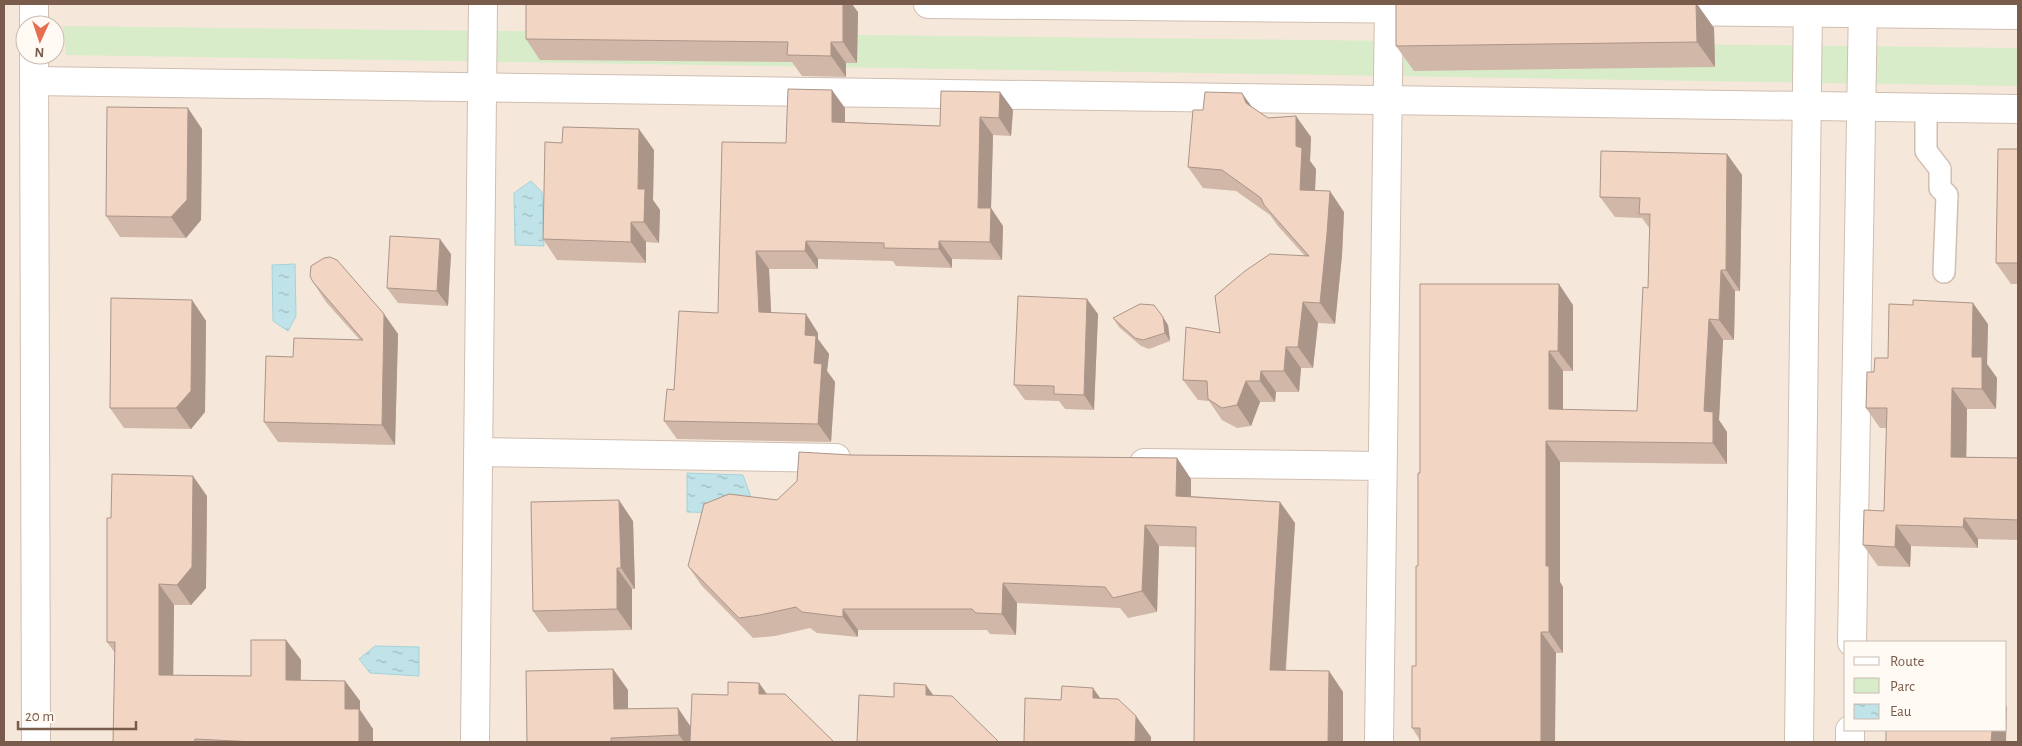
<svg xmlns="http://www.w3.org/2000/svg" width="2022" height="746" font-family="'Alegreya Sans',sans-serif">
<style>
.residential{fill:#f5e8da;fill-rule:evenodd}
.green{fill:#d8ecc9}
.water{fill:url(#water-ripples);stroke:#a5d3da}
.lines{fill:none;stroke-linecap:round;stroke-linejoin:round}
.service-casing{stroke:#d1beb0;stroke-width:24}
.minor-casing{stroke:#d1beb0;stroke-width:30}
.tertiary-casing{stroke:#d1beb0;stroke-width:30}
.service{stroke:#fff;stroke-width:21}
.minor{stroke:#fff;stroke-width:28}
.tertiary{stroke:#fff;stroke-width:28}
.wall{fill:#d1b7a8}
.shaded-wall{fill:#aa9588}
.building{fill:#f3d5c3;stroke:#aa9588}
</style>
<defs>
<pattern id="water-ripples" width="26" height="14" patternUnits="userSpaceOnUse" patternTransform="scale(1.25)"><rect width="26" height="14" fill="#bfe3e8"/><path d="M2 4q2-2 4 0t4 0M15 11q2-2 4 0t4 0" fill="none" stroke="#a0bbbe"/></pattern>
</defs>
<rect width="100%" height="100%" fill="#fdf6ec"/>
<path class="residential" d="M4 4H2018V742H4ZM25 25H55V55H25ZM1846 642H2006V730H1846Z"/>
<path class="green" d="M63 26 2018 48V86L66 55Z"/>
<path class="water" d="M531 181 542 192 544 246 515 245 514 193Z
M295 264 296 316 288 331 273 321 272 265Z
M687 473 743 475 752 500 731 513 687 512Z
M375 646 419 647V676L370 673 359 659Z"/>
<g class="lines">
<g class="service-casing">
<path id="service" d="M1926 107V151L1940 169V188L1947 195 1944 272"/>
</g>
<g class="minor-casing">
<path id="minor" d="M478 452 836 458
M1144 463 1382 466
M1852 642 1863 4
M475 742 483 4
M1379 742 1389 4
M1799 742 1808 4
M1850 742V730"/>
</g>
<g class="tertiary-casing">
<path id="tertiary" d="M928 4 1432 9
M1665 11 2018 15
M34 25V4
M34 55 36 742
M34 81 2018 109"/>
</g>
<use href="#service" class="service"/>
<use href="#minor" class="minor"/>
<use href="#tertiary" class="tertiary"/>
</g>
<path class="wall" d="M1396 4H1697L1714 28 1715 67 1414 71 1396 46Z
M858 12 857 63H846V77L802 76 792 62 540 60 526 39Z
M1000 92 1013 110 1011 136 993 135 991 209 1003 226 1002 260 952 259V268L896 266 893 261 818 259V269H769L771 313 818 333V339L829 354 827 371 835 382 831 442 677 439 664 421 674 390 718 313 786 143 845 108V122L940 126Z
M1252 107 1268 118 1311 137 1310 161 1316 169 1315 190 1344 212 1342 255 1335 324 1318 323 1313 368H1301L1299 392H1276L1275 402H1260L1251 426 1237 428 1222 420 1209 401 1198 400 1183 380 1220 333 1305 256 1278 226 1270 215 1236 191 1203 188 1188 167Z
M202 129 201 220 186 238 120 237 106 216Z
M2018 149V284H2011L1996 263Z
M654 150 653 200 660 210 659 243 646 242V263L557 260 543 239Z
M1727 154 1742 175 1740 291H1735L1734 340H1723L1719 420 1727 432V464L1560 462V582L1563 587V653H1556L1420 740 1412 728 1416 666 1420 473 1573 305V371H1563V410L1637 411 1648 288 1650 229 1642 218 1615 217 1600 197Z
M451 254 448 306 398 303 387 288Z
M313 282 384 314 398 334 395 445 278 442 264 422 293 357 360 340 326 302Z
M192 300 206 321 205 412 191 429 124 428 110 408Z
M1098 314 1094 410 1065 409 1059 401 1025 400 1014 385Z
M1113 318 1168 325 1170 341 1149 349 1141 346 1119 327Z
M1988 324 1987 364 1997 378 1996 409H1967L1966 457 2018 458V540L1978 539V548L1911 546 1910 567 1878 566 1863 545 1884 511 1887 428H1880L1866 408 1874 372 1888 358Z
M851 455 1177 458 1191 479V496L1280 502 1295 523 1286 671H1329L1343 692V742H1194L1196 547 1159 546 1157 612 1128 618 1120 608 1017 603 1016 635 990 634 987 630H858V637L817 633 810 628 775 636 753 638 702 586 688 566 777 500Z
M207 496 206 588 191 605H174L173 675 251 676 286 640 301 660V681H345L360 701V710L373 729V742H113L115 653 107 642 111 518Z
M633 521 635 589H632V630L548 632 533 611Z
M613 669 628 690V709L678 708 691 727 728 695 759 683 767 694 834 742H527Z"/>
<path class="shaded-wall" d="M843 4H852L858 12 857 63 843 42Z
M1696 4H1697L1714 28 1715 67 1697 42Z
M831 42 846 63V77L831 56Z
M832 90 845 108V140L832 122Z
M1000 92 1013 110 1011 136 999 118Z
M1242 93 1257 114 1246 103Z
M188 108 202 129 201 220 186 238 171 217Z
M1296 116 1311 137 1310 161 1316 169 1314 211 1300 190 1296 146Z
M980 117 993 135 991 208 1003 226 1002 260 990 242 978 208Z
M639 129 654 150 653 200 660 210 659 243 644 222 638 189Z
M1727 154 1742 175 1740 291 1726 270Z
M1330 191 1344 212 1342 255 1335 324 1320 303Z
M631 222 646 242V263L631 242Z
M440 239 451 254 448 306 437 291Z
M806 241 818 259V269L805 251Z
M939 241 952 259V268L939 249Z
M756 251 769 269 772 330 759 312Z
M1721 270 1735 291 1734 340 1719 320Z
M1559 284 1573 305V371L1558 351Z
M1087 299 1098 314 1094 410 1084 395Z
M192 300 206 321 205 412 191 429 176 408Z
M1303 302 1318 323 1313 368 1298 347Z
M1973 303 1988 324 1987 364 1997 378 1996 409 1982 389 1972 357Z
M384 314 398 334 395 445 382 425Z
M806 314 818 333V339L829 354 827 371 835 382 831 442 818 424 814 363 805 335Z
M1163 317 1168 325 1170 341 1165 333Z
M1709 319 1723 340 1719 420 1727 432V464L1713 443 1704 411Z
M1286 347 1301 368 1299 392 1284 371Z
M1549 351 1563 371V430L1549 409Z
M1261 371 1276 392 1275 402 1260 381Z
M1246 381 1260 402 1251 426 1237 405Z
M1952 388 1967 409 1966 478 1951 457Z
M1546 441 1560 462V582L1563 587V653L1549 632 1546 566Z
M1177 458 1191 479V516L1176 496Z
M193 476 207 496 206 588 191 605 177 585Z
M619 500 633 521 635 589 621 568Z
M1280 502 1295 523 1284 691 1270 670Z
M1964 518 1978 539V548L1963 527Z
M1145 525 1159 546 1157 612 1142 591Z
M1896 525 1911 546 1910 567 1895 547Z
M617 568 632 589V630L617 609Z
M1003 583 1017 603 1016 635 1002 614Z
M159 584 174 605 173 696 159 675Z
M843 609 858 630V637L843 617Z
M1541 632 1556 653 1555 742H1541Z
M286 640 301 660 300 701 286 680Z
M613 669 628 690V730L614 709Z
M1329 671 1343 692V742H1328Z
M345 681 360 701V710L373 729V742H359L345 709Z
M759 683 774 704 759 694Z
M926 685 941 706 926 695Z
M1093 688 1108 709 1093 698Z
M2006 705 2007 707 2006 742H1991L1992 730H2006Z
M678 708 692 729 693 742H684L679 735Z
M1136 716 1151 737V742H1135Z"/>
<path class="building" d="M526 4H843V42H831V56L787 55 788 42 526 39Z
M1396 4H1696L1697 42 1396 46Z
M788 89 832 90V122L940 126 941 91 1000 92 999 118 980 117 978 208H991L990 242 939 241V249L884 248V243L806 241 805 251H756L759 312 806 314 805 335 816 336 814 363 822 364 818 424 664 421 667 389 674 390 679 311 718 313 722 142 786 143Z
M1205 92 1242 93 1246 103 1268 118 1296 116V146L1302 148 1300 190 1330 191 1327 234 1320 303 1303 302 1298 347H1286L1284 371H1261L1260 381H1246L1237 405 1222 408 1208 399 1207 381 1183 380 1186 327 1220 333 1215 296 1245 271 1270 254 1309 256 1264 205 1261 198 1222 170 1188 167 1193 110H1203Z
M107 107 188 108 187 200 171 217 106 216Z
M563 127 639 129 638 189H645L644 222H631V242L543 239 545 142 562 143Z
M1998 149H2018V263H1996Z
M1601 151 1727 154 1726 270H1721L1719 320 1709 319 1704 411 1713 412V443L1546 441V566H1549V632H1541V742H1420V728H1412V666H1416V566H1418V473H1420V284H1559L1558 351H1549V409L1637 411 1643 287 1648 288 1650 214H1639L1640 198 1600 197Z
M390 236 440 239 437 291 387 288Z
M330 257 337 260 384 314 382 425 264 422 266 356 293 357 294 338 363 340 313 282 310 276 311 266 324 258Z
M1018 296 1087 299 1084 395 1054 394V386L1014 385Z
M111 298 192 300 191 391 176 408H110Z
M1913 300 1973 303 1972 357H1982V389L1952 388 1951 457 2018 458V520L1964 518 1963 527 1896 525 1895 547 1863 545 1864 510 1884 511 1887 408H1866L1867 372H1874L1875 358H1888L1889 304 1913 305Z
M1140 304 1154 305 1163 317 1165 333 1143 340 1135 338 1113 318Z
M799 452 851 455 1177 458 1176 496 1280 502 1270 670 1329 671 1328 742H1194L1196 527 1145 525 1142 591 1113 598 1105 587 1003 583 1002 614 976 613 972 609H843V617L802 612 796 607 760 615 739 618 688 566 704 504 729 494 777 500 797 481Z
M112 474 193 476 192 567 177 585 159 584V675L251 676V640H286V680L345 681V709H359V742H254L195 739 194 742H113L115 642H107V518H111Z
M619 500 621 568H617V609L533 611 531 502Z
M613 669 614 709 678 708 679 735 611 738V742H527L526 671Z
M728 682 759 683V694H785L834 742H690L692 694 728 695Z
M894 683 926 685V695L952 696 999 742H857L859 695 894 697Z
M1062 686 1093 688V698L1118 699 1136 716 1135 742H1024L1025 698 1061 700Z
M1886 730H1992L1991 742H1886Z"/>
<rect width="2022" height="746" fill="none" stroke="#7a5c4d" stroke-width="10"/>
<rect x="1844" y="641" width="162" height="90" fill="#fffaf3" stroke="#cabbb1"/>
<rect x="1854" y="657" width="25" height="8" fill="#ffffff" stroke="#cabbb1"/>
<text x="1890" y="666" font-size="15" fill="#7a5c4d">Route</text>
<rect x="1854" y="678" width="25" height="15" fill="#d8ecc9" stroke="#cabbb1"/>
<text x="1890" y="691" font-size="15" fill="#7a5c4d">Parc</text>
<rect x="1854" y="704" width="25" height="15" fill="url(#water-ripples)" stroke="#cabbb1"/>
<text x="1890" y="716" font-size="15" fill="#7a5c4d">Eau</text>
<g transform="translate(40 40) rotate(183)"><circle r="24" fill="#fffaf3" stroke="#cabbb1"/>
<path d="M0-4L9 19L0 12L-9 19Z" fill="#e76f51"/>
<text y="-8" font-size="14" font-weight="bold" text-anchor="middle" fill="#7a5c4d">N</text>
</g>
<path d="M18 721v8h118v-8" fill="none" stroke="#7a5c4d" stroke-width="2.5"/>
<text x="25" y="721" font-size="15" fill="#7a5c4d" stroke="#fffaf3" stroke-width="4" paint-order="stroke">20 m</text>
</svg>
